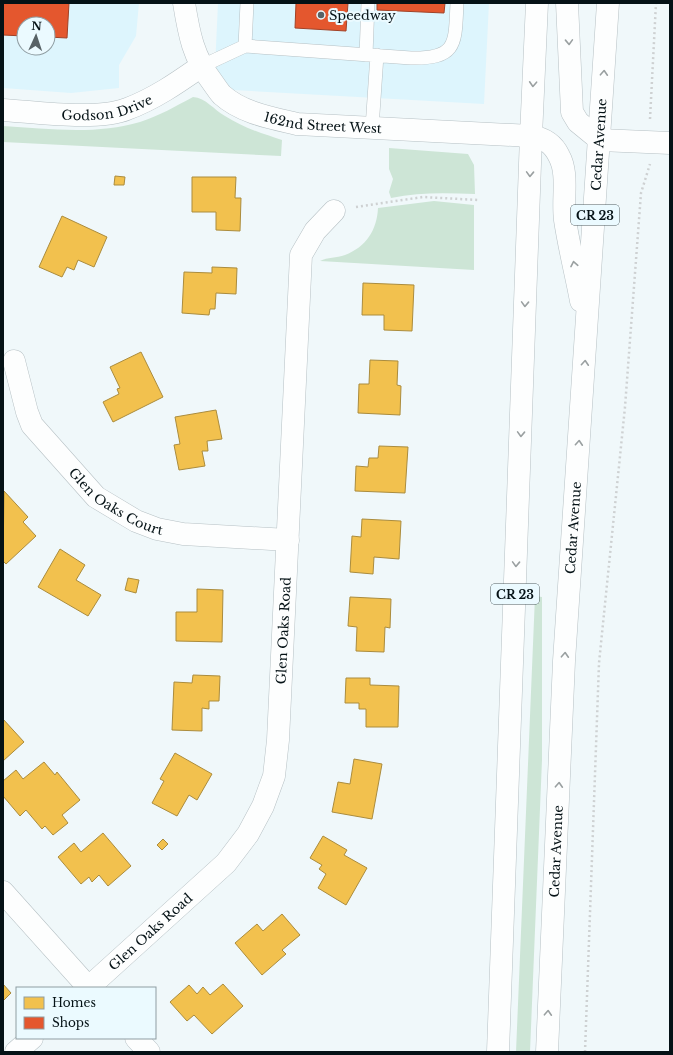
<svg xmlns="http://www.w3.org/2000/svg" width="673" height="1055" font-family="'Libre Baskerville',serif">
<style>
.built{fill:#ddf5fd;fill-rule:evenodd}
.green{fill:#cde5d6}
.homes{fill:#f2c14e;stroke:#ab8c3d}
.shops{fill:#e4572e;stroke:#a14227}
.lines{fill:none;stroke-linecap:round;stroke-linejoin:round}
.lane-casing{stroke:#b6c0c4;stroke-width:14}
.street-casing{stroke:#b6c0c4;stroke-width:23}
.primary-casing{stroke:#b6c0c4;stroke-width:23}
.path{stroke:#ced1d2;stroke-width:2.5;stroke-dasharray:2 3;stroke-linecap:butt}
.lane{stroke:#fdfefe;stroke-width:13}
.street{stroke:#fdfefe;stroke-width:22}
.primary{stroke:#fdfefe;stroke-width:22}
.oneway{stroke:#9aa0a1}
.poi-dot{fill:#576266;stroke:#ebfaff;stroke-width:1.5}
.labels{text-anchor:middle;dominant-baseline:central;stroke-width:4;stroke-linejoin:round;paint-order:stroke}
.shield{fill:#ebfaff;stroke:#4a585c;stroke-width:1}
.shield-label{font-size:12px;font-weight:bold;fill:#051216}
.poi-label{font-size:13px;fill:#051216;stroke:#ebfaff;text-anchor:start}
.street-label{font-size:13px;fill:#051216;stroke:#ebfaff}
</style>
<rect width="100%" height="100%" fill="#f0f8fa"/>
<path class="built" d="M3 3H139L136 36 119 65V88L71 93 3 88ZM24 24H48V48H24Z
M218 3H489L484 104 214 89Z"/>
<path class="green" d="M193 97C206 98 214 110 225 116 242 127 263 134 282 140L281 156 3 142V126C48 129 97 135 140 122 159 116 176 106 193 97Z
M389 148 468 154 474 165 475 194C446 193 419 192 391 198L389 192 393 179 389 169Z
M434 201 474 205V270L320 261C328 257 336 258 345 255 366 247 377 230 378 208Z
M535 596 542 597V760L530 1052H516Z"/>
<path class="homes" d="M115 176 125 177 124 185H114Z
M192 177H236L235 198H241L240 231 216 230V212H192Z
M62 216 107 237 94 267 78 260 74 270 67 267 62 277 39 267Z
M212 267 237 268 236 294 216 293 215 309H210L209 315 182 313 184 272 212 273Z
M363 283 414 285 412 331 384 330V315H362Z
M141 352 163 397 113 422 103 402 119 394 117 389 120 388 110 367Z
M370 360 398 361 397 385 401 386 400 415 358 413 359 384H369Z
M216 410 222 439 207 441 208 451H202L205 466 179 470 174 445 180 444 175 417Z
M379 446 408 447 405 493 355 491 356 466 368 467 369 458H378Z
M4 491 28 517 23 522 36 536 6 564 3 561Z
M362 519 401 521 399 559 374 557 373 574 350 572 352 536 361 537Z
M60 549 85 565 76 580 101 595 88 616 38 587Z
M128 578 139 580 136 593 125 590Z
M197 589 223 590 222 642 176 641V612H197Z
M350 597 391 599 390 628 385 627 384 652 356 651 357 627 348 626Z
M193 675 220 676 219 701H209V709L202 708V731L172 730 174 682 192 683Z
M346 678H370V685L399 686 398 727H366V709H359V703H345Z
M3 719 24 742 3 761Z
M175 753 212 774 197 800 189 795 177 816 152 803 164 781 160 779Z
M354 759 382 764 372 819 332 812 338 782 350 784Z
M44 762 55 775 57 772 80 800 62 815 68 823 53 835 45 826 42 829 26 810 20 816 3 796V781L16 770 23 779Z
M103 833 131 866 108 886 99 875 92 882 89 877 81 884 58 857 74 843 81 852Z
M323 836 347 850 344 855 367 868 346 905 318 888 326 874 319 869 322 865 310 858Z
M163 839 168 844 162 850 157 845Z
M282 914 300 935 282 950 286 954 262 975 235 943 257 924 263 931Z
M3 984 11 993 3 1001Z
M223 984 243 1006 212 1034 194 1015 187 1021 170 1002 189 985 197 994 203 987 210 995Z"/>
<path class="shops" d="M3 3H69L67 38 48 37V24H24V36L3 35Z
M296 3H348L346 31 295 28Z
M377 3H445L444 13 377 10Z"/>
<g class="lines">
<g class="lane-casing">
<path id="lane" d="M245 46 411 58C458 59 455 43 457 3
M366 55 368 3
M200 67 245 46 247 3
M372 128 377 55"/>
</g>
<g class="street-casing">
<g id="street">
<path id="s1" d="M184 3C189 34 193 57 213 83 216 87 219 92 222 95 242 113 272 118 297 124L531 136"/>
<path id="s2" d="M3 110C36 112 97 121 127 109 154 99 177 83 200 67"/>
<path d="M600 140 670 143"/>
<path id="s3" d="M14 361 27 412 32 425 96 497 136 521 157 529 183 534 288 540"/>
<path d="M3 892 89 988"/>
<path id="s4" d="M88 988 226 863 248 834 263 806 274 776 278 740 301 255 315 231 334 211"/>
<path d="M136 1038 149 1052"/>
<path d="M16 1052 32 1038"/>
</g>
</g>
<g class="primary-casing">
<g id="primary">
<path d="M567 3 572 112 578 122 600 140"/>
<path d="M531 136C544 138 553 143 559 156 569 174 562 199 565 220 569 247 576 274 581 301"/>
<path d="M498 1052 531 136 537 3"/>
<path id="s5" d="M547 1052 564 661 608 3"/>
</g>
</g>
<path class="path" d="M650 119 656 3
M356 207 423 197 478 200
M585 1052 599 663 625 407 641 193 650 164"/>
<use href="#lane" class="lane"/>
<use href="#street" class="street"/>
<use href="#primary" class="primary"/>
</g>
<defs><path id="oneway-chevron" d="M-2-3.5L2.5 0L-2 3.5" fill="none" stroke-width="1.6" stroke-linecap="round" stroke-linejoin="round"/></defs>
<g class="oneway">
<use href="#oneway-chevron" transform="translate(569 42) rotate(88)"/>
<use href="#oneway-chevron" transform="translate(604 73) rotate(-87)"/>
<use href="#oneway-chevron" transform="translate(533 84) rotate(93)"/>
<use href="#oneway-chevron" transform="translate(530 174) rotate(92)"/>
<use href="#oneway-chevron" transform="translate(574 264) rotate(-101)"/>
<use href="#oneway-chevron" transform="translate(525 304) rotate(92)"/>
<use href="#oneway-chevron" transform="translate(585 363) rotate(-86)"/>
<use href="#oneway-chevron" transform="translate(521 434) rotate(92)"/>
<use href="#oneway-chevron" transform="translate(579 443) rotate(-86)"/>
<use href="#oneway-chevron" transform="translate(516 564) rotate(92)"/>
<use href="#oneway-chevron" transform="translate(565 655) rotate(-87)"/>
<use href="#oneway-chevron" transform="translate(559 785) rotate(-87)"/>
<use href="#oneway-chevron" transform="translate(548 1013) rotate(-87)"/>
</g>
<circle class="poi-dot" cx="321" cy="15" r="4"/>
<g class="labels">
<g class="shield">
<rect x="571" y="205" width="48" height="20" rx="3"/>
<rect x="491" y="584" width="48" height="20" rx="3"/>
</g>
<g class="shield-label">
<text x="595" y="215">CR 23</text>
<text x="515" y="594">CR 23</text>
</g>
<g class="poi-label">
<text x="329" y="15">Speedway</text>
</g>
<g class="street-label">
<text stroke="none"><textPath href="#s2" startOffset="105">Godson Drive</textPath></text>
<text stroke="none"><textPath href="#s1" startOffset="208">162nd Street West</textPath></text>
<text stroke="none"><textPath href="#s5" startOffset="909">Cedar Avenue</textPath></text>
<text stroke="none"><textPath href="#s3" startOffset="182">Glen Oaks Court</textPath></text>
<text stroke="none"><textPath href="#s5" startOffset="525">Cedar Avenue</textPath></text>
<text stroke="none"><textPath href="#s4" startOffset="432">Glen Oaks Road</textPath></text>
<text stroke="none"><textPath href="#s5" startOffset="201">Cedar Avenue</textPath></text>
<text stroke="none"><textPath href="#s4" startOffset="84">Glen Oaks Road</textPath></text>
</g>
</g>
<rect width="673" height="1055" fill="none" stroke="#051216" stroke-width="8"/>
<rect x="16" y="987" width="140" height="52" fill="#ebfaff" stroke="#8f9da2"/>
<rect x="24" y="997" width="20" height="12" fill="#f2c14e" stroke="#8f9da2"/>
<text x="52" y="1007" font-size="12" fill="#051216">Homes</text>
<rect x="24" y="1017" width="20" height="12" fill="#e4572e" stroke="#8f9da2"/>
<text x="52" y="1027" font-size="12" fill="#051216">Shops</text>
<g transform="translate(36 36) rotate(3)"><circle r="19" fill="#ebfaff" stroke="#8f9da2"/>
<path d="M0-3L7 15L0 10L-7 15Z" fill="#576266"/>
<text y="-6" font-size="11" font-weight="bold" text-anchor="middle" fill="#051216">N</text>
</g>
</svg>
